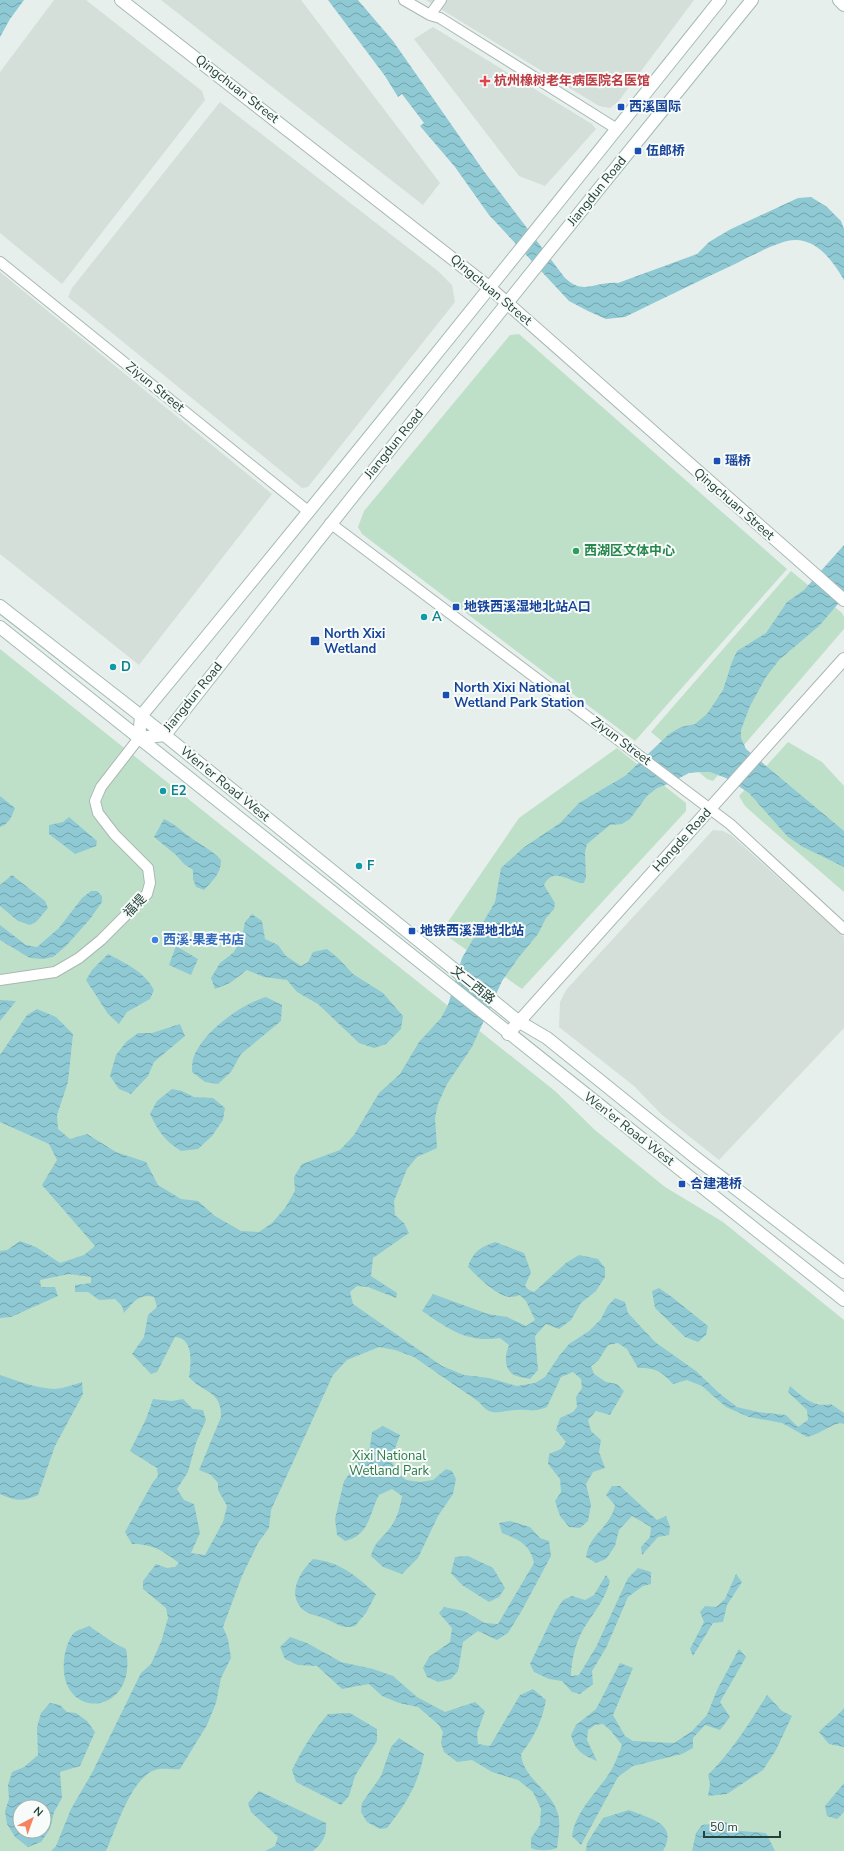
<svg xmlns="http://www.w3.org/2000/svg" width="844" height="1851" font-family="'Nunito Sans','Noto Sans SC',sans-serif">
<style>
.built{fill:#d4dfda}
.green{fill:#bfe0c8;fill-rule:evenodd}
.water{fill:url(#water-waves);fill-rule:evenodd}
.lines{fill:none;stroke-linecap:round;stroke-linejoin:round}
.minor-casing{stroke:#a8b8b2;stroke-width:12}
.tertiary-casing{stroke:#a8b8b2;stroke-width:14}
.secondary-casing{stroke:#a4bbb3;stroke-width:14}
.minor{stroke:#fff;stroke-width:10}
.tertiary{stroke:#fff;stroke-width:12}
.secondary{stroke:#fff;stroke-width:12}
.health-dot{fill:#e0444e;stroke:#f7fbf9;stroke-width:1.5}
.transit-dot{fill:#1a4fb4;stroke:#f7fbf9;stroke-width:1.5}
.leisure-dot{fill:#2e9e5b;stroke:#f7fbf9;stroke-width:1.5}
.culture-dot{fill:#0f9aa8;stroke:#f7fbf9;stroke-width:1.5}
.shop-dot{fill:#3f7fe0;stroke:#f7fbf9;stroke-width:1.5}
.labels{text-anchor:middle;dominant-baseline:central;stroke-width:4;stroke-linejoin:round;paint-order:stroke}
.health-label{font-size:13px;font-weight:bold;fill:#be3a42;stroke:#f7fbf9;text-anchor:start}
.street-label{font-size:13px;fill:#24423a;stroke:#f7fbf9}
.transit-label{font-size:13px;font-weight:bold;fill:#164399;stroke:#f7fbf9;text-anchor:start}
.leisure-label{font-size:13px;font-weight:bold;fill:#27864d;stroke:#f7fbf9;text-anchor:start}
.culture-label{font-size:13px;font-weight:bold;fill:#0d838f;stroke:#f7fbf9;text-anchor:start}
.shop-label{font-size:13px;font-weight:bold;fill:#366cbe;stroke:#f7fbf9;text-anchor:start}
.park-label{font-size:13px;fill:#2d7a4b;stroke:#f7fbf9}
</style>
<defs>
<pattern id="water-waves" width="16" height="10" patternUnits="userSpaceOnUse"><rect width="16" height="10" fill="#8ec9d4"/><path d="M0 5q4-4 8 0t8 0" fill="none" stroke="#74a5ad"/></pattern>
</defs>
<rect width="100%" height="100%" fill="#e6efeb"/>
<path class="built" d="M54 0H86L202 91 205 100 62 284 0 233V72Z
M161 0H301L440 183 423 205Z
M426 0H694L618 102 610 108 599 106Z
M433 27 592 124 596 129 545 186 519 176 414 39Z
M220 102 438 271 452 285 455 302 308 487 302 488 68 297 72 288Z
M0 272 272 494 139 665 0 554Z
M713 830 723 831 731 835 844 937V1028L719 1160 661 1114 634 1086 559 1027 560 1002 566 990Z"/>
<path class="green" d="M519 334 787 569 635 741 362 534 358 527 364 511 510 335Z
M791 571 842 613 844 617V629L713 781 707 779 651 732Z
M0 649 555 1091 595 1130 665 1187 723 1222 844 1320V1851H0ZM20 1807H44V1831H20Z
M788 742 822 762 844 786V892L764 823 745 806 739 796Z
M617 748 686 803V811L522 989 441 932 519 818Z"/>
<path class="water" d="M0 0H24L10 19 0 37Z
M328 0H358L393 41 483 170 565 278C584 296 595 281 618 283L697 254 709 242 731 229 798 198 811 197 827 207 841 221 844 229V280C833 262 819 240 795 240 780 240 749 257 735 264 698 281 662 299 625 317L606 319 588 311 569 301 489 215 455 167 420 126 424 123 402 94 398 97 385 76Z
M844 545V597L819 626 779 660 766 677 750 706 741 730V738L746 749 844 831V867L803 847 788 837 749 793 726 778 710 772H700L689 773 668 784 657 788 647 796 630 819 622 824 610 825 587 844 585 852 586 877 584 883C571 884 554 865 544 885L555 903 554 909 546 918 538 934 519 957 502 981 472 1047 447 1084 438 1104 435 1118 437 1148 417 1157 407 1169 394 1201 395 1215 404 1223 409 1233 373 1258 371 1276 397 1293 396 1298 368 1287 357 1286 350 1292 353 1304 442 1366 464 1375 489 1378 517 1386 535 1383 545 1377 559 1356 569 1344 589 1331 601 1319 607 1307 615 1298 625 1302 628 1313 655 1342 696 1371 719 1393 737 1407 758 1412 786 1415 798 1427 808 1420 807 1410 788 1392 790 1386C803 1397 813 1408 831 1404L844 1413V1424L840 1423C828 1426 820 1434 807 1437L782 1423 749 1417 726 1407 702 1386 687 1380 673 1384C661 1371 656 1368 638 1368L627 1349 618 1343 608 1345 598 1361 591 1366 594 1374 606 1382 617 1384 624 1391 610 1415 596 1411 588 1420 591 1431 601 1440 599 1452 605 1468 593 1472 586 1484 591 1505 588 1521 580 1528 569 1527 560 1516 555 1501 561 1492 560 1479 548 1464 549 1454 561 1449 566 1442 556 1430 560 1418 573 1412 577 1407 576 1397 582 1388 581 1379 573 1372 561 1377 547 1407C531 1413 531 1409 516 1410 499 1411 491 1418 479 1402L414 1357 395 1350 379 1347 347 1360 333 1375 271 1510 269 1528 258 1543 242 1576 223 1627 228 1639 231 1658 221 1678 216 1703 207 1725 180 1769C173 1770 161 1767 155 1770 131 1778 116 1829 106 1851H51L56 1846 71 1809 92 1773 141 1673 151 1664 161 1642 168 1618 166 1608 143 1589V1581L156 1564 167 1568 175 1567 179 1563C163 1551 153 1544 132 1544L125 1532 153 1482 158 1476 157 1468 130 1451 146 1419 153 1399 172 1401 183 1399 193 1409 203 1410 206 1420 196 1443 188 1472 177 1489 184 1500 194 1504 200 1533 191 1553 205 1555 223 1522 227 1506 218 1490V1483L211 1475 199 1470 221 1417C222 1390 202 1393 189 1377 191 1364 194 1338 175 1337L157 1372 151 1374 132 1354 144 1337 148 1315 157 1307 154 1297C139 1293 133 1303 124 1313L122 1306 115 1299 99 1300 88 1292H75V1285L91 1283V1277L69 1274 40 1280 41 1287H55L58 1296 11 1317 0 1318V1251L7 1250 20 1241 36 1247 60 1263 84 1255 95 1246 42 1185 57 1160 49 1144 0 1122V1055L27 1015 37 1009 56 1017 73 1034 68 1082 57 1115 58 1129 70 1139 87 1134 116 1152 146 1162 158 1185 181 1199 198 1201 215 1216 241 1231 259 1232 272 1223 285 1208 295 1191 294 1177 302 1164 340 1150 354 1135 379 1093 400 1074 419 1042 441 1018 448 1005 462 958 495 902 501 868 523 848 560 823 579 803 625 776 669 734 681 727 695 724 707 714 723 690 732 662 737 651 766 633 787 602 804 590Z
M0 796 15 808C12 816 9 824 0 827Z
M69 817 97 841 96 846 75 854 49 834V825L63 822Z
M164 819C175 824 180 830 190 837 201 845 212 850 221 860 221 874 213 880 204 890L196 887 193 879V870L184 864 176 855 154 837Z
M12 875 45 901 48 908 36 922 30 925 18 921 0 906V885Z
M91 891H97L102 896V902L90 919 66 946 53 957 43 959 30 958 0 940V925L26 945 37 947 59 928 82 898Z
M252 914 262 921 265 939 278 945 286 956 301 966 308 962 313 952 327 949 338 958 353 974 383 993 403 1016 401 1029 386 1044 374 1048 359 1043 318 1004 297 992 287 980 264 977 247 970 230 983 215 989 211 978 220 963 233 953 241 941 245 922Z
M176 946 198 959 191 975 169 965Z
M108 954C125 963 145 972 154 990L150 999 127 1012 119 1024 108 1014 86 980 92 970Z
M266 997 282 1005 281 1021 241 1054 231 1072 218 1084 205 1082 192 1072C192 1068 192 1063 193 1059 201 1033 241 1004 266 997Z
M0 1000 16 1001 0 1021Z
M180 1024 185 1036 154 1062 148 1076 131 1094 119 1089 110 1076 116 1055 126 1042 138 1033H152Z
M172 1089 182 1091 194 1097 213 1098 225 1108 223 1120 212 1136 198 1149 181 1151C165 1141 158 1131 150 1114L157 1101Z
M495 1242 524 1253 531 1272 525 1286 529 1290 534 1292 566 1263 579 1255 598 1259 605 1268V1277L596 1291 581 1303 571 1320 559 1329 546 1324 535 1336 538 1370 530 1379C526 1378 518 1377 514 1375 503 1368 505 1355 509 1345L500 1338C466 1343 449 1329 422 1311L433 1294 488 1314 507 1317 526 1326 535 1320 526 1301 520 1295C517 1296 513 1297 510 1297 496 1296 477 1276 468 1267 473 1252 480 1247 495 1242Z
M659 1288 672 1297 708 1326 706 1335 698 1342 685 1337 655 1308 652 1291Z
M0 1375C15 1380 39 1389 55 1389 64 1388 73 1385 82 1382L83 1394 55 1446 38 1495C24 1502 14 1501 0 1494Z
M383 1426 400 1435 391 1459 395 1470 406 1480 420 1482 433 1480 446 1469 452 1471 456 1479 453 1494 438 1516 418 1558 402 1574 383 1567 371 1556C375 1541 381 1540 389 1529 397 1520 400 1507 402 1496L392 1489 379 1495C369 1514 370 1535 345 1541L337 1535 335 1519 344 1481 370 1447 372 1432Z
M612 1486H620L657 1520 666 1516 670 1527 669 1535 658 1537 642 1555 641 1547 650 1537 651 1527 632 1516 619 1530 615 1546 606 1559 596 1563 586 1557C589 1534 611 1527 615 1505L606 1495Z
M510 1521 530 1527 540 1538 549 1541 551 1556 521 1612 508 1633 497 1640 478 1631 463 1642 458 1671 451 1679 438 1682 427 1677 423 1668 429 1657 450 1642 452 1628 439 1613 444 1607 464 1611 485 1623 498 1624 534 1563C530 1544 519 1540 502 1533L499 1523Z
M468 1556 493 1568 505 1588 499 1597 489 1602 462 1585 451 1573 455 1557Z
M313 1559C341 1562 356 1576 376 1594L366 1613 355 1626C342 1629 338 1624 326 1619 319 1616 306 1614 301 1608 287 1592 301 1571 313 1559Z
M638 1568 651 1572V1584L643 1586 628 1597 606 1648 592 1671 593 1684 580 1694 572 1692 562 1681 549 1679 534 1672 530 1664 555 1612 563 1600 572 1596 585 1600 594 1595 606 1575 610 1581C605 1600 594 1612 584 1628 576 1641 571 1661 571 1676L579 1675 596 1647 628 1578Z
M736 1574 742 1582 727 1605 723 1622 713 1623 693 1656 690 1649 704 1622 700 1612 705 1606 716 1607 725 1599Z
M89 1626 114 1643 126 1649C139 1717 58 1722 64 1660 65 1652 68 1638 75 1632 79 1629 85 1628 89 1626Z
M290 1637 307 1643 341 1662 373 1669 393 1676 417 1697 445 1712 475 1702 485 1711 477 1733 478 1744 490 1746 520 1695 533 1689 546 1700C542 1722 534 1737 521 1754 523 1779 552 1790 558 1814 561 1825 558 1838 557 1848 550 1851 537 1851 531 1848V1838L540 1825 541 1809 533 1792 518 1780 492 1772 472 1760 457 1762 444 1752 441 1743 443 1732 439 1725 418 1707 399 1703 382 1696 369 1684 342 1689 317 1666 298 1665 285 1659 280 1647Z
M739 1649 746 1657 720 1702 730 1717 720 1730 705 1725 693 1738V1748L682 1754 633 1766 618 1777 581 1845 572 1836C576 1809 599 1791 612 1769 616 1761 619 1753 622 1745L611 1731 603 1724 595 1725 588 1730 587 1740 597 1761C583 1755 575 1751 571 1735L576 1725 596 1709 620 1663 633 1668 613 1715 625 1736 633 1741 674 1743 692 1731 707 1715 717 1690Z
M767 1695 782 1711 792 1716 776 1750 763 1770 727 1794 708 1796 710 1784 708 1775C732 1751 749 1724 767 1695Z
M50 1703 60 1705 67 1712 76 1713 87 1721 95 1732 80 1766 60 1772 62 1798 54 1812 50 1829 41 1842 28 1847 15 1837 7 1824 5 1811 9 1799 8 1785 12 1772 24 1767 38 1755 37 1727 41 1713ZM20 1807H44V1831H20Z
M844 1708V1747L829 1744 819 1732C827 1723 837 1717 844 1708Z
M350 1713 377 1729V1741L355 1776 349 1796 341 1805 296 1782 292 1770C302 1750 313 1731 328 1714Z
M399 1738 424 1754C418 1785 406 1804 387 1828L380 1829 367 1822 361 1812 362 1803 381 1776 391 1747Z
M844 1783V1812L837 1819 827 1816 825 1806Z
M259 1791 326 1823C327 1835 323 1843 313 1851H265L275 1846 278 1837 251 1812 248 1803Z
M629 1810C650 1819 679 1823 663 1851H586L587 1843 603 1818Z
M726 1822 740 1831 766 1833 775 1851H692L696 1833 702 1825Z"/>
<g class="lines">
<g class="minor-casing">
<path id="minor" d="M404 0 430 15 440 18 617 129
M430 15 441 0
M0 262 309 512
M330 523 730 824 844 929
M0 980 55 972 79 958 101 940 147 894 150 883 148 868 115 835 98 813 95 801 101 787 139 738"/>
</g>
<g class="tertiary-casing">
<path id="tertiary" d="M121 0 490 288 844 600
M508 1034 844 659"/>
</g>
<g class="secondary-casing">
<path id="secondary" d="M839 0 844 5
M0 606 141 716 518 1021 547 1038 696 1158 844 1272
M0 627 844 1300
M139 738 165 735C358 488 554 243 752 0
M139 738 141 716C337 479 528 240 720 0"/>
</g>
<use href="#minor" class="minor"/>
<use href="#tertiary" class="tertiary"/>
<use href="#secondary" class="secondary"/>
</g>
<path class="health-dot" d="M483 75h4v4h4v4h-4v4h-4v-4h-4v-4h4z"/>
<g class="transit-dot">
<rect x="617" y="103" width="8" height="8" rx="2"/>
<rect x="634" y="147" width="8" height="8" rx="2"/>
<rect x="713" y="457" width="8" height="8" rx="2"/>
<rect x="452" y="603" width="8" height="8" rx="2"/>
<rect x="310" y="636" width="10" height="10" rx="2"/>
<rect x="442" y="691" width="8" height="8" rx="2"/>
<rect x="408" y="927" width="8" height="8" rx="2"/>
<rect x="678" y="1180" width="8" height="8" rx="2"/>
</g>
<circle class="leisure-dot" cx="576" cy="551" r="4"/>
<g class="culture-dot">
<circle cx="424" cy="617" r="4"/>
<circle cx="113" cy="667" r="4"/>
<circle cx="163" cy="791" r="4"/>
<circle cx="359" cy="866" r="4"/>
</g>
<circle class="shop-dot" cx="155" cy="940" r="4"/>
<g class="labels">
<g class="health-label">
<text x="494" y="81">杭州橡树老年病医院名医馆</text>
</g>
<g class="street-label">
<text transform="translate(237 89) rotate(38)">Qingchuan Street</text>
<text transform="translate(597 191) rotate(-51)">Jiangdun Road</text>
<text transform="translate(491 290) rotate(40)">Qingchuan Street</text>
<text transform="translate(155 387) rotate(39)">Ziyun Street</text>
<text transform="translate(394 444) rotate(-51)">Jiangdun Road</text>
<text transform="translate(734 504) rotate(41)">Qingchuan Street</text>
<text transform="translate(193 697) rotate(-51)">Jiangdun Road</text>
<text transform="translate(621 741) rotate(37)">Ziyun Street</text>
<text transform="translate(225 784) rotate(39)">Wen'er Road West</text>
<text transform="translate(682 840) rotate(-48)">Hongde Road</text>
<text transform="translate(135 906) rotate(-47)">福堤</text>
<text transform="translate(473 985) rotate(39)">文二西路</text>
<text transform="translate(629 1129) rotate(38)">Wen'er Road West</text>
</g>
<g class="transit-label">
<text x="629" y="107">西溪国际</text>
<text x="646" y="151">伍郎桥</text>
<text x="725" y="461">瑶桥</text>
<text x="464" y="607">地铁西溪湿地北站A口</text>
<text x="324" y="634">North Xixi<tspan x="324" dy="15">Wetland</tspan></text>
<text x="454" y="688">North Xixi National<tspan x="454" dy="15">Wetland Park Station</tspan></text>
<text x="420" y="931">地铁西溪湿地北站</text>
<text x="690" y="1184">合建港桥</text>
</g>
<g class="leisure-label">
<text x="584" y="551">西湖区文体中心</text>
</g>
<g class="culture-label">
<text x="432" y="617">A</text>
<text x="121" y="667">D</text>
<text x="171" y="791">E2</text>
<text x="367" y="866">F</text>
</g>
<g class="shop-label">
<text x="163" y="940">西溪·果麦书店</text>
</g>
<g class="park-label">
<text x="389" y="1456">Xixi National<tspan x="389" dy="15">Wetland Park</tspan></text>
</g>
</g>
<g transform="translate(32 1819) rotate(41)"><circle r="19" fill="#f7fbf9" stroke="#a3b1ad"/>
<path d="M0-3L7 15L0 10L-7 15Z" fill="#f4845f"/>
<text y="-6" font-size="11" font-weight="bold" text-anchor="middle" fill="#24423a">N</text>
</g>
<path d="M704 1831v6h76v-6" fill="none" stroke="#24423a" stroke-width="2"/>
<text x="710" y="1831" font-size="12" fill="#24423a" stroke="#f7fbf9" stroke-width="3" paint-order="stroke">50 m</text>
</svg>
